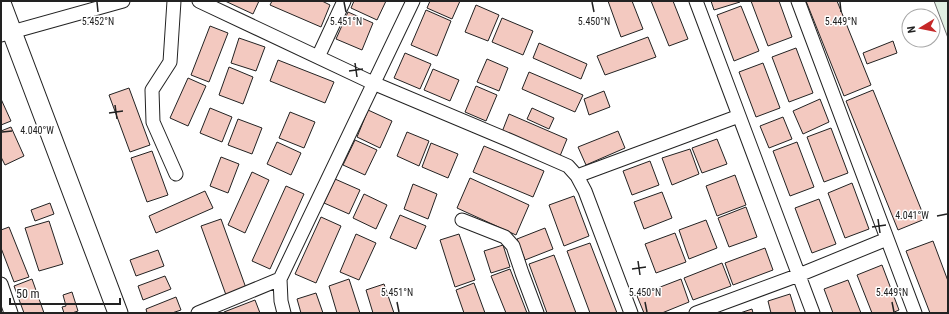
<svg xmlns="http://www.w3.org/2000/svg" width="949" height="314" font-family="'Roboto Condensed',sans-serif">
<style>
.green{fill:#e0efe3;stroke:#6f6f6f}
.building{fill:#f3c9c0;stroke:#222}
.lines{fill:none;stroke-linecap:round;stroke-linejoin:round}
.street-casing{stroke:#222;stroke-width:15}
.secondary-casing{stroke:#222;stroke-width:21}
.street{stroke:#fff;stroke-width:13}
.secondary{stroke:#fff;stroke-width:19}
.ticks{fill:none;stroke:#222;stroke-width:1.5}
.ticks-label{font-size:10px;text-anchor:middle;fill:#222;stroke:#fff;stroke-width:3;stroke-linejoin:round;paint-order:stroke}
</style>
<rect width="100%" height="100%" fill="#fff"/>
<path class="green" d="M934 1H948V38Z"/>
<path class="building" d="M225 1H259L253 14Z
M272 1H322L330 5 321 27 270 5Z
M354 1H386L377 20 351 8Z
M430 1H460L452 19 427 8Z
M608 1H632L643 29 621 37Z
M651 1H673L688 39 669 46Z
M711 1H740V2L714 10Z
M751 1H779L792 37 768 46Z
M806 1H837L871 85 844 96Z
M476 5 499 15 488 41 465 32Z
M741 6 759 51 734 61 717 15Z
M426 10 451 21 437 56 411 45Z
M348 12 373 23 362 50 336 39Z
M502 18 533 31 523 55 492 42Z
M210 26 228 33 209 82 191 75Z
M648 37 656 57 605 75 597 56Z
M239 38 265 47 256 71 231 63Z
M893 41 897 53 867 64 863 53Z
M539 43 587 64 581 79 533 58Z
M796 48 813 93 789 102 772 57Z
M405 53 431 64 420 89 394 78Z
M487 59 508 68 499 91 477 82Z
M278 60 334 82 325 103 270 81Z
M763 63 780 108 756 117 739 72Z
M229 67 253 77 243 104 219 95Z
M433 69 459 80 450 101 424 90Z
M529 72 583 95 575 112 522 89Z
M188 78 206 86 188 126 170 118Z
M476 86 497 95 486 121 465 112Z
M129 88 150 145 130 152 109 95Z
M873 90 925 219 898 230 846 101Z
M604 91 610 107 589 115 584 99Z
M1 99 11 121 1 125Z
M820 99 829 122 803 134 793 111Z
M210 108 232 117 222 142 200 133Z
M532 108 554 118 549 129 527 119Z
M368 110 392 121 380 148 357 137Z
M290 112 315 122 304 148 279 138Z
M509 114 567 139 560 156 502 132Z
M783 117 792 139 769 148 760 126Z
M238 119 262 128 252 154 228 145Z
M11 127 24 156 5 165 1 157V131Z
M831 128 848 173 824 182 807 137Z
M618 131 625 148 586 165 578 147Z
M407 132 429 141 419 166 397 156Z
M717 139 727 164 702 173 692 148Z
M355 140 377 150 365 175 343 165Z
M277 142 301 153 291 175 267 164Z
M797 142 814 187 790 196 773 151Z
M431 143 458 154 448 178 422 167Z
M484 146 544 171 533 197 473 172Z
M690 149 699 174 672 185 662 158Z
M152 151 168 195 147 202 131 158Z
M221 157 239 164 228 193 210 186Z
M650 161 659 185 632 195 623 171Z
M252 172 269 180 245 233 228 225Z
M735 175 746 205 717 216 706 186Z
M470 178 529 205 516 235 457 208Z
M335 179 360 190 349 214 324 203Z
M852 183 869 229 845 238 828 193Z
M413 184 437 194 428 219 404 209Z
M286 186 304 194 270 269 252 261Z
M205 191 213 208 156 233 149 216Z
M662 192 672 218 644 229 634 202Z
M364 194 387 205 376 229 353 218Z
M574 196 589 236 564 246 549 205Z
M819 199 836 244 812 253 795 208Z
M50 203 54 214 35 221 31 210Z
M746 207 757 237 729 247 718 218Z
M400 215 426 226 416 249 390 238Z
M321 217 341 226 316 283 295 274Z
M221 219 246 288 226 295 201 226Z
M706 220 717 248 689 259 679 230Z
M49 221 63 264 39 271 25 228Z
M9 227 29 277 14 282 1 248V230Z
M545 228 553 249 525 260 517 239Z
M675 233 686 262 656 273 645 244Z
M356 234 376 243 359 280 340 272Z
M459 234 475 280 455 287 440 240Z
M933 241 948 281V313H930L906 251Z
M590 243 617 313H590L567 251Z
M503 245 510 267 491 273 484 251Z
M765 248 773 270 733 285 725 263Z
M158 250 164 266 136 276 130 260Z
M554 255 576 313H547L529 264Z
M722 263 731 286 693 300 684 278Z
M882 265 899 310 892 313H872L857 275Z
M510 269 527 313H506L491 276Z
M165 276 171 289 143 300 138 286Z
M32 279 44 313H24L14 286Z
M349 279 360 313H337L329 286Z
M681 279 689 302 662 313H644L637 296Z
M848 280 861 313H833L824 289Z
M474 283 485 313H464L456 290Z
M384 284 394 313H373L366 290Z
M72 292 78 311 72 313H64L62 307 66 306 63 295Z
M316 293 323 313H301L297 299Z
M790 294 796 313H771L768 301Z
M176 297 181 310 172 313H147L146 309Z
M255 300 260 313H224V312Z
M752 309 753 313H740Z"/>
<g class="lines">
<g class="street-casing">
<path id="street" d="M174 1 170 62 152 90 153 122 176 174
M199 1 373 83 511 141 568 166 577 176 585 191 631 313
M696 1 813 313
M798 1 915 313
M1 35 123 1
M318 57 344 1
M577 176 739 116
M462 220 505 237 513 246 522 273 537 313
M1 284 11 313
M198 313 280 279
M284 313 281 301 280 279 413 1
M696 313 799 275 887 239"/>
</g>
<g class="secondary-casing">
<path id="secondary" d="M1 3 118 313"/>
</g>
<use href="#street" class="street"/>
<use href="#secondary" class="secondary"/>
</g>
<path class="ticks" d="M97 2 98 12M344 2 346 12M592 2 594 12M840 2 841 12M355 63 357 77M349 71 363 69M115 105 117 119M109 113 123 111M2 132 12 131M937 216 947 214M878 219 880 233M872 227 886 225M638 261 640 275M632 269 646 267M397 302 399 312M645 302 647 312M892 302 894 312"/>
<g class="ticks-label">
<text x="98" y="25">5.452°N</text>
<text x="346" y="25">5.451°N</text>
<text x="594" y="25">5.450°N</text>
<text x="841" y="25">5.449°N</text>
<text x="37" y="134">4.040°W</text>
<text x="912" y="219">4.041°W</text>
<text x="397" y="296">5.451°N</text>
<text x="645" y="296">5.450°N</text>
<text x="892" y="296">5.449°N</text>
</g>
<rect width="949" height="314" fill="none" stroke="#222222" stroke-width="4"/>
<g transform="translate(921 28) rotate(260)"><circle r="19" fill="#ffffff" stroke="#a7a7a7"/>
<path d="M0-3L7 15L0 10L-7 15Z" fill="#c62828"/>
<text y="-6" font-size="11" font-weight="bold" text-anchor="middle" fill="#222222">N</text>
</g>
<path d="M10 298v6h110v-6" fill="none" stroke="#222222" stroke-width="2"/>
<text x="16" y="298" font-size="12" fill="#222222" stroke="#ffffff" stroke-width="3" paint-order="stroke">50 m</text>
</svg>
